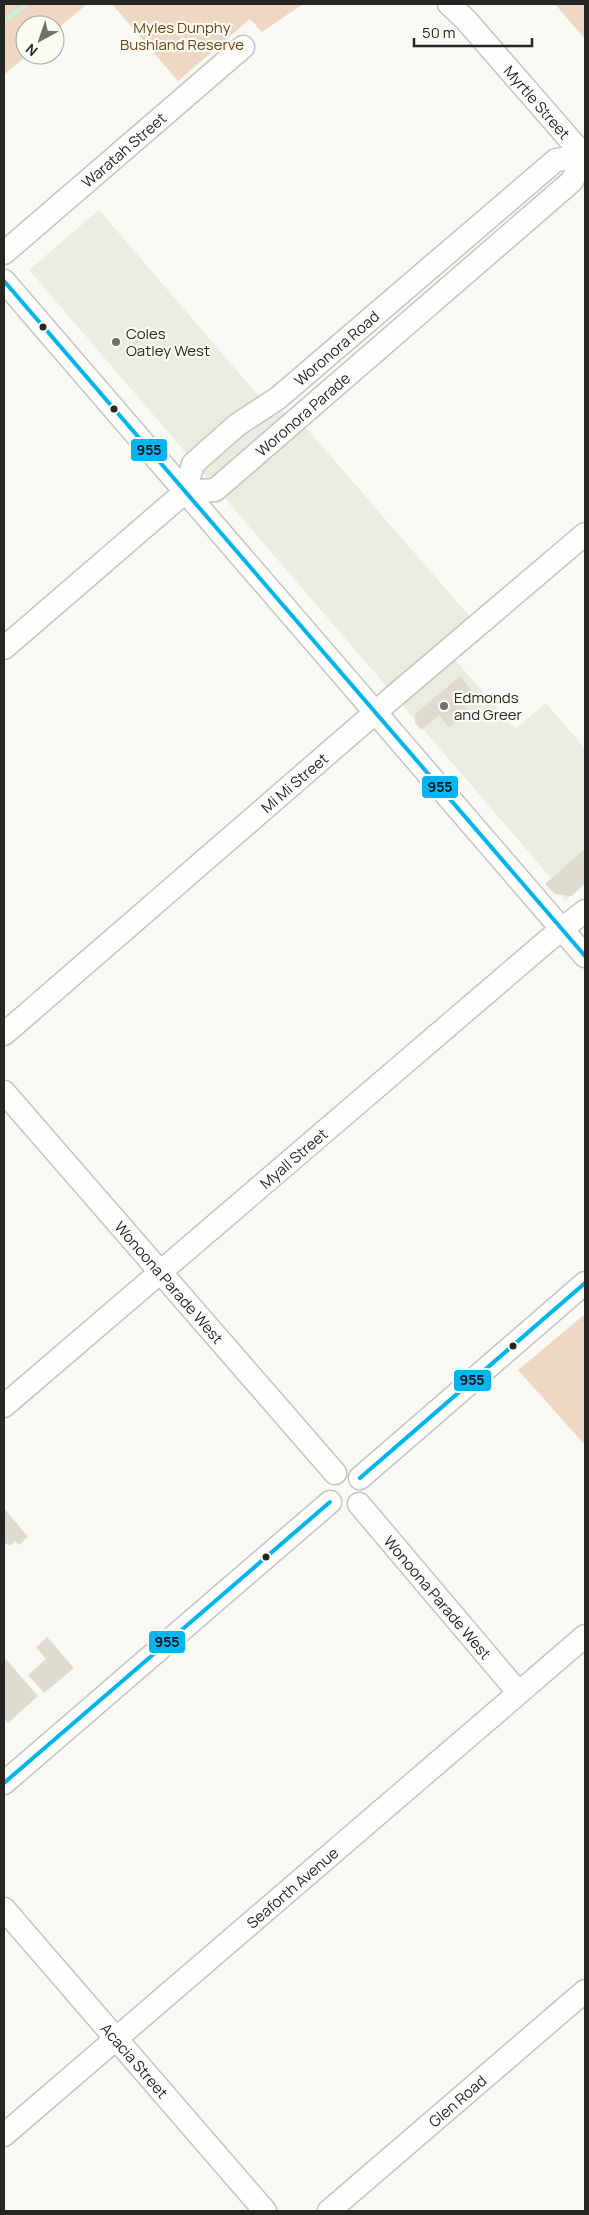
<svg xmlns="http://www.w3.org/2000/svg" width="589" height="2215" font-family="Manrope,sans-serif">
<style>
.built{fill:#eaecdf}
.green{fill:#eed8c3}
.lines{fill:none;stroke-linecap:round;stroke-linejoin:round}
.stream{stroke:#caf2da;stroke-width:4.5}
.building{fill:#dfdbcf}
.minor-casing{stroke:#c5c5c1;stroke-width:25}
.minor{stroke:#fefefd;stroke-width:22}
.bus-1-casing{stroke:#fafbf1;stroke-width:8}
.bus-1{stroke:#00b5ef;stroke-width:4}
.bus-dot{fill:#262723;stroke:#fafbf1;stroke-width:2}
.poi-dot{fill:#70706c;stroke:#fafbf1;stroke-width:2}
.labels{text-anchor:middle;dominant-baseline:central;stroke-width:4.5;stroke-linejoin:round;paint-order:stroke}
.park-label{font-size:15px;fill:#6e431a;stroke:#fafbf1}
.street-label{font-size:15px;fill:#262723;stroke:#fafbf1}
.poi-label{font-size:15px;fill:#262723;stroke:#fafbf1;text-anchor:start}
.line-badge{stroke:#fafbf1;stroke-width:2}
.pale-badge-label{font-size:14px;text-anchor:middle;font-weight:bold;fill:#111}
</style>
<rect width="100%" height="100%" fill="#f8f9f3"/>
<path class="built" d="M99 210 262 400 301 422 470 617 441 643 515 729 546 703 585 749V883L565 901 556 884 29 270Z"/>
<path class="green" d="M4 4H87L55 31V25H25V55H27L4 75Z
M112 4H303L262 32 250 19 178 81Z
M555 4H585V39Z
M585 1314V1445L518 1370Z"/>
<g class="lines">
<path class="stream" d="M4 21 27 4"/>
</g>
<path class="building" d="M460 676 473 692 463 701 459 696 457 698 468 711 449 727 439 715 421 730 415 722V714Z
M585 849V884L571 896 555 894 545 884Z
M4 1508 28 1537 19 1545 15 1541 10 1546 7 1543 4 1546Z
M47 1637 74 1668 44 1693 28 1675 46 1659 36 1647Z
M4 1657 38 1696 8 1723 4 1719 5 1703 4 1701Z"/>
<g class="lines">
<g class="minor-casing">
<g id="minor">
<path id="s1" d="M449 4 466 20 585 157"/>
<path id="s2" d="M4 253 243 47"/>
<path d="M4 281 585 956"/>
<path id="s3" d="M185 492 193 464 237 425 278 398 556 160 584 156"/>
<path id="s4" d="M4 648 185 492 215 490 572 181 585 155"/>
<path id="s5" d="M4 1034 392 698 585 534"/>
<path id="s6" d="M4 1092 335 1473"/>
<path id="s7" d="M4 1406 547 941 585 911"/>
<path d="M360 1478 585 1283"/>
<path id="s8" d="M359 1504 518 1692"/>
<path d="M4 1783 330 1502"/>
<path id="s9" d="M4 1909 265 2211"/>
<path id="s10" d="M4 2135 585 1636"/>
<path id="s11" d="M329 2211 585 1991"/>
</g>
</g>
<use href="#minor" class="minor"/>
<g class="bus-1-casing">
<path id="bus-1" d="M4 281 585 956
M360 1478 585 1283
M4 1783 330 1502"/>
</g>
<use href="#bus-1" class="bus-1"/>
</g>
<g class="bus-dot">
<circle cx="43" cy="327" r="4.5"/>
<circle cx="114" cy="409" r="4.5"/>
<circle cx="513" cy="1346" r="4.5"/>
<circle cx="266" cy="1557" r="4.5"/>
</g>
<g class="poi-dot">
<circle cx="116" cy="342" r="5"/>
<circle cx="444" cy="706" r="5"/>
</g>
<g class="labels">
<g class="park-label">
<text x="182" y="27">Myles Dunphy<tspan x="182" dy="17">Bushland Reserve</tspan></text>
</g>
<g class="street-label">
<text stroke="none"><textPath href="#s1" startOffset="132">Myrtle Street</textPath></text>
<text stroke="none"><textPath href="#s2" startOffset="158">Waratah Street</textPath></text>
<text stroke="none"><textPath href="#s3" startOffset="214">Woronora Road</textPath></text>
<text stroke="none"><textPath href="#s4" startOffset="385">Woronora Parade</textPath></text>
<text stroke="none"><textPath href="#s5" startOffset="384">Mi Mi Street</textPath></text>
<text stroke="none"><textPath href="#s7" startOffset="381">Myall Street</textPath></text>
<text stroke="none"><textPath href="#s6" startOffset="252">Wonoona Parade West</textPath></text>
<text stroke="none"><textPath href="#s8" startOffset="122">Wonoona Parade West</textPath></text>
<text stroke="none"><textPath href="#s10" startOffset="380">Seaforth Avenue</textPath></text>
<text stroke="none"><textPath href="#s9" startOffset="200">Acacia Street</textPath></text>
<text stroke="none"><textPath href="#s11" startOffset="169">Glen Road</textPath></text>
</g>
<g class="poi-label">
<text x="126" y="333">Coles<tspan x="126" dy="17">Oatley West</tspan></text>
<text x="454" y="697">Edmonds<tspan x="454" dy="17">and Greer</tspan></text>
</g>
</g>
<g class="line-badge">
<rect x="130" y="438" width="38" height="24" rx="5" fill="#00b5ef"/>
<rect x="421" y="775" width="38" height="24" rx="5" fill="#00b5ef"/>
<rect x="453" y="1369" width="39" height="23" rx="5" fill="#00b5ef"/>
<rect x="148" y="1630" width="38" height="24" rx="5" fill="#00b5ef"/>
</g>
<g class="pale-badge-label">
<text x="149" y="455">955</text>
<text x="440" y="792">955</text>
<text x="472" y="1385">955</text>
<text x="167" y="1647">955</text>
</g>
<rect width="589" height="2215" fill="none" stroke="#262723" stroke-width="10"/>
<g transform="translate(40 40) rotate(220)"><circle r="24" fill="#fafbf1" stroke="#a5a69f"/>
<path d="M0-4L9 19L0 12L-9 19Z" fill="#70706c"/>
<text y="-8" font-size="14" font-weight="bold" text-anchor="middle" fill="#262723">N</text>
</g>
<path d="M414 38v8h118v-8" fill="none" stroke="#262723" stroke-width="2.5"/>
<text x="422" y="38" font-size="15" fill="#262723" stroke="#fafbf1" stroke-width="4" paint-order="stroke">50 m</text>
</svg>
